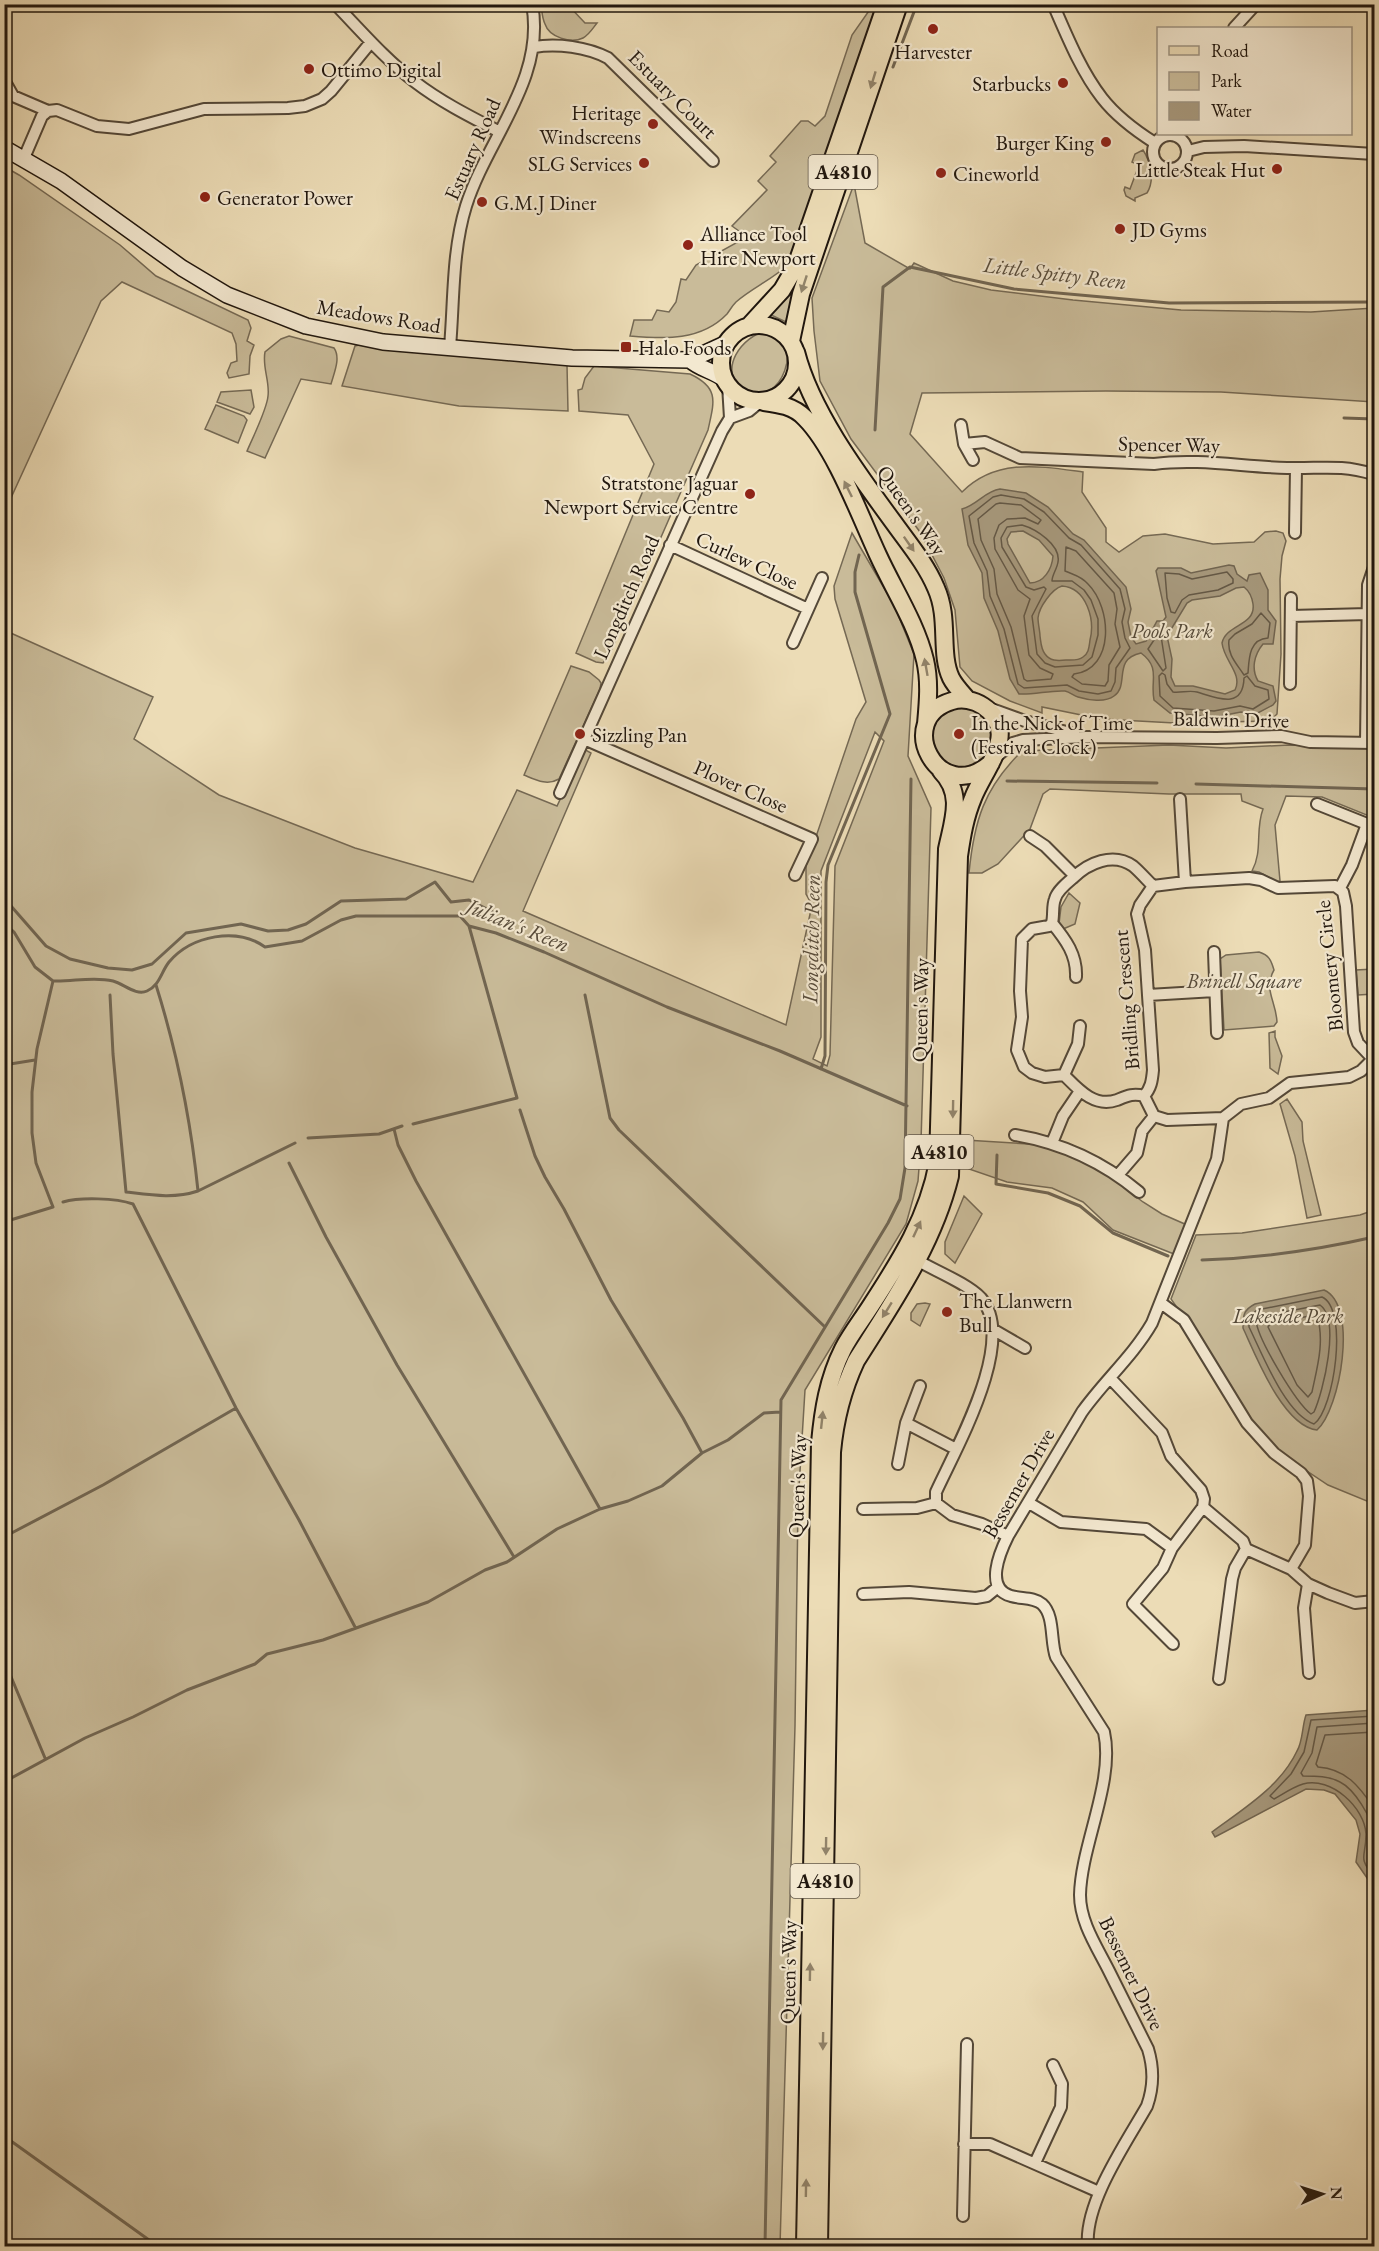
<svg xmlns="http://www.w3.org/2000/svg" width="1379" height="2251" font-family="'EB Garamond',serif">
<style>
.green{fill:#c9bb99;stroke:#756954;stroke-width:1.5;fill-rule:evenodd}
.water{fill:#a7997d;stroke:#716551;stroke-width:1.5;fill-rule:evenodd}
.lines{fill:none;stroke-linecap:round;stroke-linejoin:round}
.shore{stroke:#645846;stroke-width:1.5}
.stream{stroke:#716551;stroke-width:3}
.street-casing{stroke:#544838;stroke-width:14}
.secondary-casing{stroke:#21170e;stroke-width:18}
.primary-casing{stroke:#21170e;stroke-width:20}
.street{stroke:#f3e8d0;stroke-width:10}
.secondary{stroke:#f3e8d0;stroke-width:15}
.primary{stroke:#ecdcb6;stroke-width:16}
.oneway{fill:#91836a}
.poi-dot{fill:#8f2418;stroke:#f3e8d0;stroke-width:2}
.labels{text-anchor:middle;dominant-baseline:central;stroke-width:4.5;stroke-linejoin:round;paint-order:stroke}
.shield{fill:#f3e8d0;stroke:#605648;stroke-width:1.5}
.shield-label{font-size:20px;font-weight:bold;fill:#21170e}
.poi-label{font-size:21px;fill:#21170e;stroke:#f3e8d0;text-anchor:start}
.street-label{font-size:21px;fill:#21170e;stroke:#f3e8d0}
.park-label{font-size:21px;font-style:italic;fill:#534838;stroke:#f3e8d0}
.water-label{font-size:22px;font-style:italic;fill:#574b3a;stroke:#f3e8d0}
</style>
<rect width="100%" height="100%" fill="#ecdcb6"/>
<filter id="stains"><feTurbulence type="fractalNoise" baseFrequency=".00333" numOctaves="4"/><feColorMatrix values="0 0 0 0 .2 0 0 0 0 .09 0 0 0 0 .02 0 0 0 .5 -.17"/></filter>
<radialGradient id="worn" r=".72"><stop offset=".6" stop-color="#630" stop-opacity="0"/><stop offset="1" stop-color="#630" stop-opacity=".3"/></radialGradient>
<path class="green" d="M541 5H568L585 23H597C593 28 589 35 583 38 571 44 549 37 545 24 542 18 542 11 541 5Z
M873 5H880L789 264C773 279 752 288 736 302 732 306 730 310 727 314 701 341 665 339 630 336L634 320H652L657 310 669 312 676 302 681 279 686 280 696 265 747 237 732 226 767 190 758 181 776 162 770 156 801 121H808L815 126 825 116 852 35Z
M1143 150C1151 162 1155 180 1147 193L1135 198V201L1126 196 1124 190 1125 187 1130 189 1139 165 1132 162 1135 154Z
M5 167 19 175 120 245 156 276 248 320 251 328 247 341 254 345 250 356 249 374 229 378 227 373 231 363 237 361 236 344 232 333 122 282 101 301 5 511Z
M854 184 865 243 910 269 914 263 953 281 991 290 1073 300 1181 310 1311 312 1374 308V402L1221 392 1106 391 922 393 910 434 962 492C996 458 1039 466 1083 472L1082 492 1106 528V542L1119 552 1143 536 1165 534 1213 544 1254 542 1265 532 1276 531 1283 533 1286 541 1282 556 1280 579 1281 654 1277 714 1270 721 1175 723 1101 719 1042 707V713L1010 701 972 681 960 667 955 610 944 578 920 532 851 439 820 381 814 331 812 298Z
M786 292 794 295 786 322 769 314Z
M767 331C807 335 782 413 744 389 716 372 742 335 767 331Z
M289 336 334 348C341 358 334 373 331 384L301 379 265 458 247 451C253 437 267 409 268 396 270 381 262 367 265 352L281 339Z
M359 345 563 363 567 365 568 411 459 406 342 386 355 346Z
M594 366 690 374C720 388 714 402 708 430L612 649 603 663 596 662 576 653 654 464 628 415 579 411 578 390 582 389 585 378Z
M251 390 254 407 250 414 217 402 221 392Z
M216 405 244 416 247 420 238 443 205 429Z
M852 533 894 605 914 654 908 756 931 808 921 1142 918 1181 906 1224 805 1390 798 1504 795 1726 780 2246H5L4 630 153 697 134 739 219 795 355 848 473 882 517 790 557 806 584 749 591 753 523 911 786 1025 812 905 806 894V866L856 719 866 702 835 599 834 586ZM875 732 884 741 835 866 830 1055 827 1066 813 1059 821 1037V871Z
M571 666 589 672 599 680 601 683 600 689 559 779C547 786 536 780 524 775Z
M932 737a30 30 0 1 1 60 0a30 30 0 1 1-60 0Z
M1169 745 1226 748 1289 745 1374 747V818L1322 797 1286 796 1275 825 1280 881 1277 882 1259 872 1252 871C1263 851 1255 830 1263 809L1242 801 1241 794H1169L1050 789 1043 794 1030 829 998 864 982 873H969C974 821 984 788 1022 751Z
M1069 893 1080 903 1075 924 1063 929 1059 924 1061 907Z
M1259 952C1269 955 1271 960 1274 970 1263 989 1276 1001 1277 1022L1274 1026 1224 1030 1220 959 1226 955Z
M1374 969V994L1358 995 1356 970Z
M1275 1031V1037L1282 1056 1278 1074 1270 1068 1269 1033Z
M1287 1099 1302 1122 1303 1141 1321 1215 1307 1218 1295 1156 1280 1104Z
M965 1140 1045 1145 1094 1165 1143 1202 1162 1214 1187 1225 1174 1254 1113 1230 1083 1202 1052 1188 1007 1182 969 1169Z
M964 1196 982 1214 955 1263 945 1254V1242Z
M1374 1210V1504L1328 1485 1280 1453 1252 1421 1218 1366 1171 1299 1196 1235 1242 1233 1360 1215Z
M925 1303 930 1304 920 1326 911 1320V1313L917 1304Z"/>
<path class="water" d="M1000 489 1026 493 1048 507 1073 534 1084 540 1126 587 1131 609 1128 622 1131 637 1136 644 1146 641 1157 621H1163L1166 617 1156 571 1158 568H1181L1191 573 1229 565 1234 566 1237 574 1247 581 1249 575 1260 573 1268 590V610L1276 621 1273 644H1263C1254 655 1251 669 1258 681L1273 686 1276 701 1273 705 1254 715 1241 712 1215 717 1170 713 1154 700C1150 680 1161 668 1141 653 1112 659 1130 685 1114 696 1105 703 1088 700 1078 697 1074 696 1070 692 1065 691 1050 690 1034 695 1019 694L1010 679 998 631 984 598 982 573 968 545 962 509C977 505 985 491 1000 489ZM1023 531 1039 540 1053 556C1052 569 1044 583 1030 583L1008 544 1007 539 1011 532ZM1062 586C1087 588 1095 620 1090 640 1089 647 1089 653 1083 657 1078 661 1072 660 1066 660 1057 661 1050 661 1045 654 1041 649 1041 643 1040 636 1040 631 1038 624 1038 618 1039 607 1052 589 1062 586ZM1244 587C1249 591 1252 597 1253 604 1256 626 1226 624 1222 643 1224 661 1243 674 1235 690L1225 694 1193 686H1175L1171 677 1172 659 1167 636 1187 603 1192 600 1220 596 1236 588Z
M1324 1290C1359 1305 1340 1410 1317 1430 1283 1426 1256 1356 1243 1328 1243 1316 1243 1310 1255 1304Z
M1374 1710V1888L1356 1862 1360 1834 1356 1820 1335 1794 1324 1790 1306 1789 1215 1837 1212 1832C1243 1809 1280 1787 1297 1751 1303 1741 1302 1726 1306 1715Z"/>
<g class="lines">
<path class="shore" d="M1001 495 1024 499 1044 512 1069 538 1081 545 1120 589 1125 609 1122 622 1125 638 1130 648 1116 668 1115 682 1111 691 1098 694 1079 691 1067 685 1024 688 1018 684 1004 629 990 596 987 571 974 543 969 516 993 497Z
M1000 503 1021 505 1041 520 1038 524 1025 518 1007 519 999 525 994 538 995 549 1018 590 1030 599 1024 616 1029 655 1040 668 1053 674 1051 679 1027 681 1024 679 1011 627 997 594 994 569 981 540 978 519 996 504Z
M1022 525C1036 529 1061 545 1058 562 1057 569 1052 575 1052 581H1072L1084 590 1091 600 1098 619V635L1092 657 1083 665 1055 667 1045 663 1037 654 1032 616 1046 589 1044 587 1034 590 1026 587 1002 547 1001 538 1007 527Z
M1066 547 1076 551 1114 593 1117 609 1115 624 1120 647 1109 665 1108 681 1105 686 1082 684 1072 677 1074 674C1115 669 1112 608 1088 584 1081 576 1074 575 1065 571Z
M1227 572 1233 579V583L1218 590 1189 595 1182 600 1175 613 1171 612 1167 598 1165 573 1179 574 1192 579Z
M1261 613 1270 623 1268 638C1249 639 1249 659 1248 673L1244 675C1237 664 1227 655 1229 640L1235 634 1252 624Z
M1158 634 1161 636 1166 668 1163 671 1148 649Z
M1162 673 1165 675 1167 684 1173 692C1181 693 1189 690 1197 692 1217 698 1243 710 1244 678L1247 676 1255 686 1268 690 1269 699 1253 709 1240 706 1214 711 1173 708 1160 696 1159 676Z
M1322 1297C1349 1309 1334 1410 1314 1424 1285 1414 1262 1353 1249 1327V1317L1257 1310Z
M1320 1305C1341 1320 1323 1392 1314 1412L1311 1414C1296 1403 1257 1338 1256 1320L1259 1317Z
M1314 1315 1317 1316C1325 1341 1317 1368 1312 1392L1308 1397 1297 1385 1268 1327 1270 1324Z
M1374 1716 1311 1720 1304 1752 1291 1774 1270 1796 1274 1799C1283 1794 1293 1787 1303 1784 1331 1776 1365 1808 1366 1834 1366 1860 1357 1854 1374 1878
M1374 1723 1317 1727 1312 1753 1301 1773 1303 1776C1316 1776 1329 1776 1340 1782 1354 1789 1372 1817 1373 1833 1374 1845 1367 1853 1374 1864
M1374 1732 1325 1735 1316 1764 1318 1767C1346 1769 1359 1786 1374 1808"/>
<path class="stream" d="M893 67 917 4
M1344 418 1374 419
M875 430 883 287 910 267 1014 289 1169 303 1374 302
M1007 781 1157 783
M1196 784 1374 789
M4 898 46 946 70 959 108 968 132 970 152 964 186 933 241 924 268 931 288 930 306 924 341 901 406 899 435 882 451 902 469 900 495 913
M4 923 14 932 35 967 53 981C72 982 93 976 113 981 124 984 136 996 147 991 160 985 161 972 169 962 192 935 237 927 265 947L302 941 341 920 356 916H460L469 926 496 933 544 952 667 1007 780 1051 907 1106
M156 985C177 1052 191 1122 198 1191
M110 995 113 1054 126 1192C151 1195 174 1199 198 1191L295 1143
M585 995 610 1118 619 1130 825 1327
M4 1065 35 1060
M821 1069 825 1056 826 882 828 865 890 714 855 592V572L859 555
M520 1110 535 1156 545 1177 564 1209 611 1300 683 1418 702 1453
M413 1124 517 1098 469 926
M394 1129 398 1145 416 1181 600 1509
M308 1138 379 1134 402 1126
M997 1155 996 1184 1048 1193 1080 1206 1113 1233 1168 1256
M289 1163 326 1237 397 1365 514 1557
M63 1202C80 1197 116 1198 133 1204L236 1408 299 1520 355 1627
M4 1222 53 1207 36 1163 32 1133V1092L37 1049 53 981
M1202 1260C1260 1258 1317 1250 1374 1237
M4 1537 103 1485 236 1408
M4 1660 45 1758
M4 1782 85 1738 133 1717 187 1690 255 1664 267 1654 323 1640 428 1602 485 1570 507 1562 557 1529 600 1509 628 1501 662 1486 702 1453 728 1440 764 1413 780 1412
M4 2136 156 2245 155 2246
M765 2246 781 1400 888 1223 900 1199 905 1168 911 779"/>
<g class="street-casing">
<path id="street" d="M335 4C361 31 386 60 415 82 441 102 471 117 500 132
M1053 4C1067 36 1081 71 1102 98 1116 116 1136 131 1155 143
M1234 28 1256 4
M534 47C557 43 587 47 608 58L713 161
M4 80 13 96 48 111
M1153 152a17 17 0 1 1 34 0a17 17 0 1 1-34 0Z
M1188 151 1204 147 1244 146 1374 154
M24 158 42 116 48 111 57 110 97 126 129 129 204 109 288 108 305 106 322 99 331 91 371 42
M450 347C454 301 452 251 466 206 487 139 546 79 532 4
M728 385 730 418
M961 425 964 444 973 460
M964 444 985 442 1020 458 1154 464C1198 458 1243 467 1287 468 1321 469 1339 464 1373 474L1374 477
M1295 533 1296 468
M670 545 808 609
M1291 616 1368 614
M793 643 822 578
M1290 684 1291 598
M989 708 1025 721 1074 734
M584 739 812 839 795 875
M1366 742 1368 585 1374 567
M997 756 1013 743 1023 740 1086 737 1217 738 1281 736 1310 742 1374 743
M560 793 722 431 730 418 749 411 760 402
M1180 799 1185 882 1249 878 1261 880 1278 888 1335 886 1343 892 1346 906 1354 1032 1358 1043 1373 1059
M1317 804 1367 824 1352 865 1340 888
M1030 836 1045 846 1075 876
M1153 886 1140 905 1137 914 1145 950 1153 1070C1152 1081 1151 1088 1144 1096 1133 1093 1127 1096 1117 1100 1094 1108 1078 1089 1064 1075L1045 1077 1032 1073 1024 1067 1017 1050 1022 1017 1020 991 1022 939 1032 929 1049 926 1052 923C1054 915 1052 906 1055 899 1057 891 1067 883 1073 878 1088 863 1113 852 1133 866 1140 872 1147 880 1153 886L1185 882
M1052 923C1066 940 1077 955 1076 977
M1214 952 1217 1033
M1148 995 1215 991
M1064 1075 1078 1044 1080 1026
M1144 1096 1154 1116
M1015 1135C1062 1143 1103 1162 1139 1192
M1052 1143 1063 1116 1080 1091
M1118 1175 1137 1153 1142 1131 1154 1116 1167 1120 1223 1118
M913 1258C931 1269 967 1283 981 1298 1018 1340 956 1448 936 1492V1503L952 1515 982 1524 1008 1536
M1161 1303 1184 1320 1247 1423 1274 1453 1301 1473 1307 1481 1309 1496 1305 1545 1291 1569
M994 1330 1025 1348
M1111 1379 1162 1433 1171 1456 1201 1490 1204 1499 1203 1507 1243 1541 1246 1549 1291 1569 1308 1584 1328 1593 1355 1603 1374 1601
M906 1423 956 1449
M898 1464 906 1423 920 1386
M1029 1503 1061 1522 1146 1529 1172 1548
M863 1509 917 1508 936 1503
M1308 1584 1304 1608 1309 1673
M863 1594 909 1592 976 1598 987 1596 998 1587
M1173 1644 1133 1604 1163 1568 1172 1548 1203 1507
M1219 1679 1232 1579 1235 1568 1246 1549
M964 2144H990L1099 2192
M1035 2163 1061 2107 1062 2084 1053 2065
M963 2216 967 2044
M1088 2246C1084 2203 1126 2143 1147 2106 1154 2086 1154 2069 1148 2049 1135 2023 1122 1997 1109 1971 1097 1947 1080 1922 1080 1895 1081 1845 1115 1781 1104 1732L1056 1657C1050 1641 1055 1616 1042 1604 1034 1597 1021 1599 1011 1596 984 1589 1000 1552 1008 1536L1082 1412C1104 1381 1133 1356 1152 1323L1217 1159 1223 1118 1241 1104 1269 1098 1290 1083 1349 1077 1361 1071 1374 1058"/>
</g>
<g class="secondary-casing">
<path id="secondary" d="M4 148 61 181 182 268 227 295 306 326 383 342 572 358 690 360 727 343
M690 360C700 369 714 371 724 379"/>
</g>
<g class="primary-casing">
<path id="primary" d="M721 363a38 38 0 1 1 76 0a38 38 0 1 1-76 0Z
M749 326 782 290 796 266 886 4
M791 341 801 294 899 4
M796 352C811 411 858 474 894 523 909 544 926 564 936 588 950 619 939 652 951 678 955 686 962 693 968 700
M764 402C779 404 794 406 805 418 835 448 860 516 878 555 894 590 916 623 925 660 930 681 928 702 926 724
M805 2246 820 1443C823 1410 828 1379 843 1349 850 1335 861 1321 870 1307 900 1261 928 1217 938 1162L947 849C953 820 964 794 941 771
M819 2246 832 1452C835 1419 842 1391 856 1361 893 1302 933 1245 950 1176L959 856C962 836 965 817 973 798 984 769 1021 731 983 706 974 700 962 698 952 701 893 718 938 809 991 763"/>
</g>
<use href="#street" class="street"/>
<use href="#secondary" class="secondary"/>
<use href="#primary" class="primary"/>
</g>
<defs><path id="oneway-solid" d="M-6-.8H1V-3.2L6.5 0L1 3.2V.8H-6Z" transform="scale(1.5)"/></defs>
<g class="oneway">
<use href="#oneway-solid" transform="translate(873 80) rotate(107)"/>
<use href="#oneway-solid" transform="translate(804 284) rotate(108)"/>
<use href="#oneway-solid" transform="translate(848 489) rotate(-116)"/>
<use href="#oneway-solid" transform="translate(909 544) rotate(55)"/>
<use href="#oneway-solid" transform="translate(926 667) rotate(-100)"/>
<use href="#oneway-solid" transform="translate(953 1109) rotate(91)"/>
<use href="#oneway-solid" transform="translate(917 1229) rotate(-65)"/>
<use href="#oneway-solid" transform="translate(887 1310) rotate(122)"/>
<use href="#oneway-solid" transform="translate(822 1420) rotate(-84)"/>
<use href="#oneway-solid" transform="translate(826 1846) rotate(91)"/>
<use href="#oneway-solid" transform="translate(810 1972) rotate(-89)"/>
<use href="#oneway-solid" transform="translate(823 2041) rotate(91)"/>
<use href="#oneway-solid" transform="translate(806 2188) rotate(-89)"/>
</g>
<g class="poi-dot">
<circle cx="933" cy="29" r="6"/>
<circle cx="309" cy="69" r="6"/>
<circle cx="1063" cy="83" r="6"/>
<circle cx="653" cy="124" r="6"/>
<circle cx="1106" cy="142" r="6"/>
<circle cx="644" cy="163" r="6"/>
<circle cx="1277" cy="169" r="6"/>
<circle cx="941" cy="173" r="6"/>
<circle cx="205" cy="197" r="6"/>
<circle cx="482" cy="202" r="6"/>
<circle cx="1120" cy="229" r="6"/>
<circle cx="688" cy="245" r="6"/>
<rect x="620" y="341" width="12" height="12" rx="3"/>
<circle cx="750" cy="494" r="6"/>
<circle cx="580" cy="734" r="6"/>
<circle cx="959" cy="734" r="6"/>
<circle cx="947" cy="1312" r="6"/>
</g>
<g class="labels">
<g class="shield">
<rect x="808.5" y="155" width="69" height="34" rx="4.5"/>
<rect x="904.5" y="1135" width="69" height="34" rx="4.5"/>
<rect x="790.5" y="1864" width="69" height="34" rx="4.5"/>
</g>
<g class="shield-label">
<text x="843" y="172">A4810</text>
<text x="939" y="1152">A4810</text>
<text x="825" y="1881">A4810</text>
</g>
<g class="poi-label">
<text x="933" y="51" text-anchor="middle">Harvester</text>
<text x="321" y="69">Ottimo Digital</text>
<text x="1051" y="83" text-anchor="end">Starbucks</text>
<text x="641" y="112" text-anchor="end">Heritage<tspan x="641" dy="24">Windscreens</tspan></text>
<text x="1094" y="142" text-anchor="end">Burger King</text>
<text x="632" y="163" text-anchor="end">SLG Services</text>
<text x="1265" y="169" text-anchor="end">Little Steak Hut</text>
<text x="953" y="173">Cineworld</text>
<text x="217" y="197">Generator Power</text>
<text x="494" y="202">G.M.J Diner</text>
<text x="1132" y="229">JD Gyms</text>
<text x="700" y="233">Alliance Tool<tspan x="700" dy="24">Hire Newport</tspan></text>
<text x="638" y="347">Halo Foods</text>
<text x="738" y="482" text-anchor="end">Stratstone Jaguar<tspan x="738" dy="24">Newport Service Centre</tspan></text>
<text x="971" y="722">In the Nick of Time<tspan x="971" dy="24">(Festival Clock)</tspan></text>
<text x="592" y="734">Sizzling Pan</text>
<text x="959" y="1300">The Llanwern<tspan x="959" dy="24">Bull</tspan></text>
</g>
<g class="street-label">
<text transform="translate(673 94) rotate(45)">Estuary Court</text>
<text transform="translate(472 149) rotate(-66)">Estuary Road</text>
<text transform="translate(379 316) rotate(9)">Meadows Road</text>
<text transform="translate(1169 444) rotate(1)">Spencer Way</text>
<text transform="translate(912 510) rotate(55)">Queen's Way</text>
<text transform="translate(747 560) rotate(25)">Curlew Close</text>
<text transform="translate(626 597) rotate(-66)">Longditch Road</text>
<text transform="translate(1231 719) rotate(1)">Baldwin Drive</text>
<text transform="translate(741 786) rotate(24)">Plover Close</text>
<text transform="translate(1329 966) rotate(-96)">Bloomery Circle</text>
<text transform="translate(1126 1000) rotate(-95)">Bridling Crescent</text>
<text transform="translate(920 1010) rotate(-89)">Queen's Way</text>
<text transform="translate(1018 1483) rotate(-60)">Bessemer Drive</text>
<text transform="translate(797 1486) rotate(-88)">Queen's Way</text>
<text transform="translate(788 1972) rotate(-89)">Queen's Way</text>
<text transform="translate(1132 1973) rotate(64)">Bessemer Drive</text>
</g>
<g class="park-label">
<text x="1172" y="630">Pools Park</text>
<text x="1244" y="980">Brinell Square</text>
<text x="1288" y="1315">Lakeside Park</text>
</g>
<g class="water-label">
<text transform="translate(1055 273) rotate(7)">Little Spitty Reen</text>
<text transform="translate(518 925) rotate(22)">Julian's Reen</text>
<text transform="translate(811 939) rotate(-89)">Longditch Reen</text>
</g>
</g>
<rect width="1379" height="2251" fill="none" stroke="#ecdcb6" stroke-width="24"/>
<rect x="6" y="6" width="1367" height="2239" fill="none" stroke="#21170e" stroke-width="3"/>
<rect x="12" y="12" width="1355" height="2227" fill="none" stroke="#21170e" stroke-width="1.5"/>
<rect x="1157" y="27" width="195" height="108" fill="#f3e8d0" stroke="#9f9482" stroke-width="1.5"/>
<rect x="1169" y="46" width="30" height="9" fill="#ecdcb6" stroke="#9f9482" stroke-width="1.5"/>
<text x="1211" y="57" font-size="18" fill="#21170e">Road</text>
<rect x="1169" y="72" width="30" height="18" fill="#c9bb99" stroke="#9f9482" stroke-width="1.5"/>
<text x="1211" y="87" font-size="18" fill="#21170e">Park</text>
<rect x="1169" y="102" width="30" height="18" fill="#a7997d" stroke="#9f9482" stroke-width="1.5"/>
<text x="1211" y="117" font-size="18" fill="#21170e">Water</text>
<g transform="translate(1322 2194) rotate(87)" stroke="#f3e8d0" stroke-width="4.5" paint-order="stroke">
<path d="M0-4.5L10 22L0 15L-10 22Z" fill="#21170e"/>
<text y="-9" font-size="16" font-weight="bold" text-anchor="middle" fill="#21170e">N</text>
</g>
<rect width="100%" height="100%" filter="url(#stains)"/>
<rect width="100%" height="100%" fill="url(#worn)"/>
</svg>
